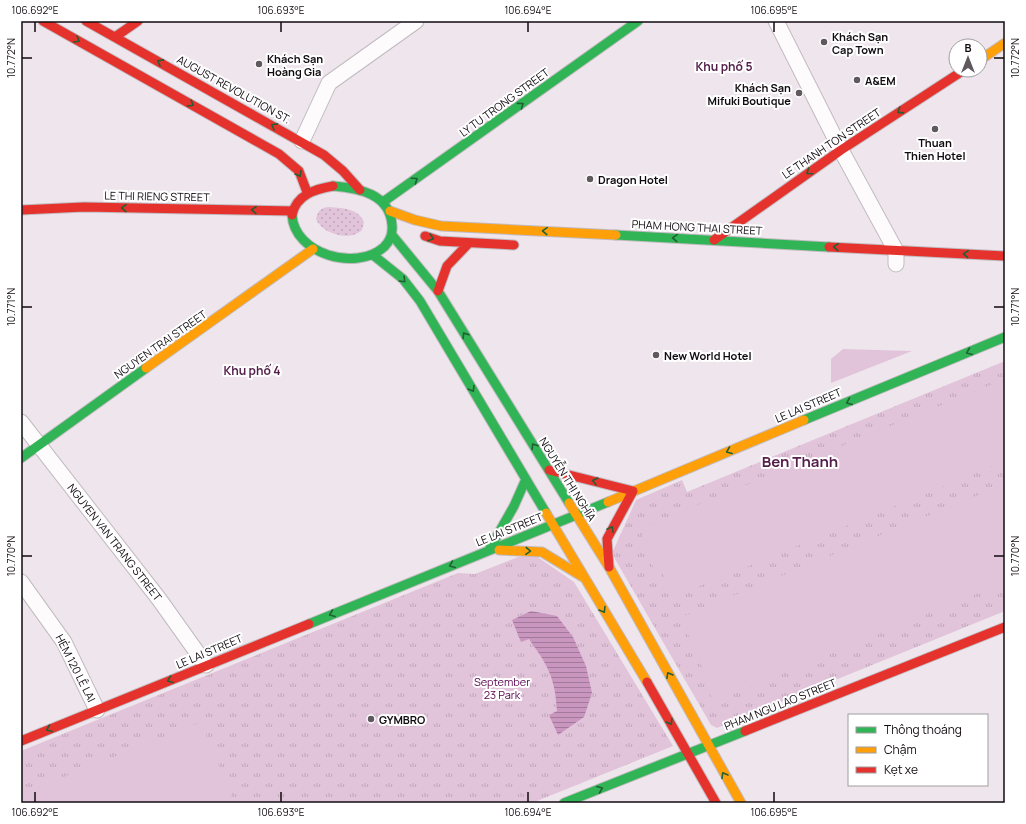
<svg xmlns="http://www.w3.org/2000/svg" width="1026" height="824" font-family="Manrope,sans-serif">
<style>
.grass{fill:url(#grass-dots)}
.park{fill:url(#park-tufts)}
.garden{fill:#e1c3da}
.water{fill:url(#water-rules)}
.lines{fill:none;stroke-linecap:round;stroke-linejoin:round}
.street-casing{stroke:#c1bbc0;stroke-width:17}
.fast-casing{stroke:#c1bbc0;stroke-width:11}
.slow-casing{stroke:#c1bbc0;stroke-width:11}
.jam-casing{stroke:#c1bbc0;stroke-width:11}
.street{stroke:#fdfbfc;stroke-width:15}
.fast{stroke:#30b455;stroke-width:9}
.slow{stroke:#ff9f0a;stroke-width:9}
.jam{stroke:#e5322d;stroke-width:9}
.oneway{stroke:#206032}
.ticks{fill:none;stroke:#110b10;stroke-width:1.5}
.poi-dot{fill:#5f585d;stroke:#fff;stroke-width:1.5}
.labels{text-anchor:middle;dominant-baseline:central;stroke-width:4;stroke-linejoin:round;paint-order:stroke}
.poi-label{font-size:11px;font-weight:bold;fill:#110b10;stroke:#fff;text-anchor:start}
.street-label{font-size:11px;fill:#110b10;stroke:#fff}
.park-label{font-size:11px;fill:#59004e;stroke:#fff}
.neighbourhood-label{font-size:12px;font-weight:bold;fill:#531e4a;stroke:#fff}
.district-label{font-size:15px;font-weight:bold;fill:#531e4a;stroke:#fff}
.neatline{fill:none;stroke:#110b10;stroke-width:1.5}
.ticks-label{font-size:10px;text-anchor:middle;fill:#110b10}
</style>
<defs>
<pattern id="grass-dots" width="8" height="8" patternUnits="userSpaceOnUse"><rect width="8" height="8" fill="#e1c3da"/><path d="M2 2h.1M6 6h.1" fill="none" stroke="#c0a6ba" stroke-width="1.8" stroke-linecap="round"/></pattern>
<pattern id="park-tufts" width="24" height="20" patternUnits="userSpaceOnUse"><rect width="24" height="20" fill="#e1c3da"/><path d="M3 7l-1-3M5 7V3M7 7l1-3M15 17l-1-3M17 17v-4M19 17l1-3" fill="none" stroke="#c0a6ba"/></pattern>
<pattern id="water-rules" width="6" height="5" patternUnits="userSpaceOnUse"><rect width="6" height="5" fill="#c996bf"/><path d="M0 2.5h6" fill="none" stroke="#a2799a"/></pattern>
</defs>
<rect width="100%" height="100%" fill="#efe6ed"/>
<path class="grass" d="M330 207C343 208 359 209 364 222L362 230C350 242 322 234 316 219 318 210 322 207 330 207Z"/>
<path class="park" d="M1005 361V611L717 728 711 725 615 559 613 551 636 500 682 480 687 492Z
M536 556 574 582 673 746 532 803H21V751L458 573 475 574 518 557Z"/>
<path class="garden" d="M843 349 912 351 831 383V359Z
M1005 379V461L673 597 659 566 654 568 639 545 646 526Z
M1005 484V582L714 702 700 675 704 672 681 617Z
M201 722 234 803H21V794Z"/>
<path class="water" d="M531 611 557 616 573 637 586 666 592 693 584 717 558 735 549 715 557 711C555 677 548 666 529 639L521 642 512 620Z"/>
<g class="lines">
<g class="street-casing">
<path id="street" d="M776 21 841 150 896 251V264
M302 141 329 83 416 21
M21 422 159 599 206 665
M21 582 64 642 97 710"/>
</g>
<g class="fast-casing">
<path id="fast" d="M383 202 638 21
M292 215C294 254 356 272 384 247 390 241 393 234 392 225 390 194 359 188 333 186
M392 235 438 291 569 503
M616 235 829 247
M373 255 403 279 420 301 546 513
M804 420 1005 337
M21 458 146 368
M489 550 514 506 526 479
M309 624 608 502
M564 803 745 731"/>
</g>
<g class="slow-casing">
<path id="slow" d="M980 60 1005 43
M390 211 415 220 441 226 616 235
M146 368 313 249
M608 502 804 420
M569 503 609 567 741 803
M546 513 647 682
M499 550 542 552 583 577"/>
</g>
<g class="jam-casing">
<path id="jam" d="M43 21 279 154 299 171 307 192
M86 21 324 155 343 171 360 190
M115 37 138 21
M21 210 84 207 293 211
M292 215C296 195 315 189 333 186
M425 236 440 241 514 245
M714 240 841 150 964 70
M829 247 1005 256
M438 291 447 266 469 243
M549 470 633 491
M609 567 607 539 633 491
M647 682 716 803
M745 731 1005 627
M21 741 309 624"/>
</g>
<use href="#street" class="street"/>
<use href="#fast" class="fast"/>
<use href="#slow" class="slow"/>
<use href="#jam" class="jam"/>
</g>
<defs><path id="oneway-chevron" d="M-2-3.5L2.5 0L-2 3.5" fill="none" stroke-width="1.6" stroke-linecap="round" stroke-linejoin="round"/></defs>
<g class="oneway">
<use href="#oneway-chevron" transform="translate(77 40) rotate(30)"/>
<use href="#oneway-chevron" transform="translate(160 62) rotate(-151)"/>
<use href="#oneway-chevron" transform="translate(191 104) rotate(30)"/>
<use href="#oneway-chevron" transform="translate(521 105) rotate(-36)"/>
<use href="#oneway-chevron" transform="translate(900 111) rotate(147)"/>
<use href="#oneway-chevron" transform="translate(274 126) rotate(-151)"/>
<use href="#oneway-chevron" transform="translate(809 172) rotate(145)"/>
<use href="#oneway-chevron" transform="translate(299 174) rotate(59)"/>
<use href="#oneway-chevron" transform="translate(415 180) rotate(-35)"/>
<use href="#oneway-chevron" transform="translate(124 208) rotate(-179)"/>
<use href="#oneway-chevron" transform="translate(254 210) rotate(-179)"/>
<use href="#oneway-chevron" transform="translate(545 231) rotate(-177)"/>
<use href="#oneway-chevron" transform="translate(431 238) rotate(17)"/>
<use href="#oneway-chevron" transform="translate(675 238) rotate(-177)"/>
<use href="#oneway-chevron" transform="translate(836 247) rotate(-177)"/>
<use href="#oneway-chevron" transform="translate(966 254) rotate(-177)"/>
<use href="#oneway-chevron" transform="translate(403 280) rotate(45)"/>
<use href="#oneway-chevron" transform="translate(465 335) rotate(-122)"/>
<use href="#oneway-chevron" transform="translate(969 352) rotate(157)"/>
<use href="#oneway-chevron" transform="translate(472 389) rotate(59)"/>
<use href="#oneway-chevron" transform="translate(849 402) rotate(157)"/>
<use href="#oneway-chevron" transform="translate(534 446) rotate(-122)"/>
<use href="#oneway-chevron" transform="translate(729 451) rotate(158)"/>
<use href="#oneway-chevron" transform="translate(595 481) rotate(-166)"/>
<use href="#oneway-chevron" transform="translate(611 529) rotate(-62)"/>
<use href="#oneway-chevron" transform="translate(528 551) rotate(3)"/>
<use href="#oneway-chevron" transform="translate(452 565) rotate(158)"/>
<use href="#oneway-chevron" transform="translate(603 610) rotate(59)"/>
<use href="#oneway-chevron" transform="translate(332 614) rotate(158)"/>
<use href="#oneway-chevron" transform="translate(669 675) rotate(-119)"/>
<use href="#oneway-chevron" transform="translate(170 680) rotate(158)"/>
<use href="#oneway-chevron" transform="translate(670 722) rotate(59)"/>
<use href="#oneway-chevron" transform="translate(49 729) rotate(158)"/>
<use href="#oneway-chevron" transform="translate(724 775) rotate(-121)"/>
<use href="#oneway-chevron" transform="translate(600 789) rotate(-22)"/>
</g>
<path class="ticks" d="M35 22V32M281 22V32M528 22V32M774 22V32M22 58H32M994 58H1004M22 307H32M994 307H1004M22 556H32M994 556H1004M35 792V802M281 792V802M528 792V802M774 792V802"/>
<g class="poi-dot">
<circle cx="824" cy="42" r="4"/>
<circle cx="259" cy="64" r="4"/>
<circle cx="857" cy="80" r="4"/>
<circle cx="799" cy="93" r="4"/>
<circle cx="935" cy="129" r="4"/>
<circle cx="590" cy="179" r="4"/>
<circle cx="656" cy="355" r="4"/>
<circle cx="371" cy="719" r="4"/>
</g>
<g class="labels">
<g class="poi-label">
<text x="832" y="36">Khách Sạn<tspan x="832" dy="13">Cap Town</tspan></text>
<text x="267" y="58">Khách Sạn<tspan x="267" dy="13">Hoàng Gia</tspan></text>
<text x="865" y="80">A&amp;EM</text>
<text x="791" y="87" text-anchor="end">Khách Sạn<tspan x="791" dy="13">Mifuki Boutique</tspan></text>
<text x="935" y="142" text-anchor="middle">Thuan<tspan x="935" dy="13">Thien Hotel</tspan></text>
<text x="598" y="179">Dragon Hotel</text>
<text x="664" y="355">New World Hotel</text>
<text x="379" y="719">GYMBRO</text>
</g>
<g class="street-label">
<text transform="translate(234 89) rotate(29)">AUGUST REVOLUTION ST.</text>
<text transform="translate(504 102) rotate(-36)">LY TU TRONG STREET</text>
<text transform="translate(831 143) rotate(-34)">LE THANH TON STREET</text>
<text transform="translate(157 196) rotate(1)">LE THI RIENG STREET</text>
<text transform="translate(697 227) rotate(3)">PHAM HONG THAI STREET</text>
<text transform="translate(160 344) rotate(-35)">NGUYEN TRAI STREET</text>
<text transform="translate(808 405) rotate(-23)">LE LAI STREET</text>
<text transform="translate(568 479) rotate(58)">NGUYỄN THỊ NGHĨA</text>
<text transform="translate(509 529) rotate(-22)">LE LAI STREET</text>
<text transform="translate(115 542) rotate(52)">NGUYEN VAN TRANG STREET</text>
<text transform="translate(209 651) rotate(-23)">LE LAI STREET</text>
<text transform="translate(76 668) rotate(63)">HẺM 120 LÊ LAI</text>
<text transform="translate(780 704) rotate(-22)">PHAM NGU LAO STREET</text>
</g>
<g class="park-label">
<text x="502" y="681">September<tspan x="502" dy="13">23 Park</tspan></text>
</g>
<g class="neighbourhood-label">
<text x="724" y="66">Khu phố 5</text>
<text x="252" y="370">Khu phố 4</text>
</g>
<g class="district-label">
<text x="800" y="461">Ben Thanh</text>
</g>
</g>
<rect width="1026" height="824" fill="none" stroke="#ffffff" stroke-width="44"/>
<rect x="848" y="714" width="140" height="72" fill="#ffffff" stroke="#a09d9f"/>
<rect x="856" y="727" width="20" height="6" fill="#30b455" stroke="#a09d9f"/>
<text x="884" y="734" font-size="12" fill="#110b10">Thông thoáng</text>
<rect x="856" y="747" width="20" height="6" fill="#ff9f0a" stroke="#a09d9f"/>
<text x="884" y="754" font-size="12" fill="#110b10">Chậm</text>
<rect x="856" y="767" width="20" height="6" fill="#e5322d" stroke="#a09d9f"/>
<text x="884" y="774" font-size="12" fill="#110b10">Kẹt xe</text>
<g transform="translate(968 58)"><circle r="19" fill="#ffffff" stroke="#a09d9f"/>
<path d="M0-3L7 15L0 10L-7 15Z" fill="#5f585d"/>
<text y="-6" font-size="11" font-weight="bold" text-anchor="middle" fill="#110b10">B</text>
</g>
<rect x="22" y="22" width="982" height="780" class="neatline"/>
<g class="ticks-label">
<text x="35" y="14">106.692°E</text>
<text x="281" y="14">106.693°E</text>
<text x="528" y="14">106.694°E</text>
<text x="774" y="14">106.695°E</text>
<text transform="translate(11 58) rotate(-90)" y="4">10.772°N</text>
<text transform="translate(1015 58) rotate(-90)" y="4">10.772°N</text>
<text transform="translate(11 307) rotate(-90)" y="4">10.771°N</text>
<text transform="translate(1015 307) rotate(-90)" y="4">10.771°N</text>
<text transform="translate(11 556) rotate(-90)" y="4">10.770°N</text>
<text transform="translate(1015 556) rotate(-90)" y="4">10.770°N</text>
<text x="35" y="816">106.692°E</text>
<text x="281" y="816">106.693°E</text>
<text x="528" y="816">106.694°E</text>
<text x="774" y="816">106.695°E</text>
</g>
</svg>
